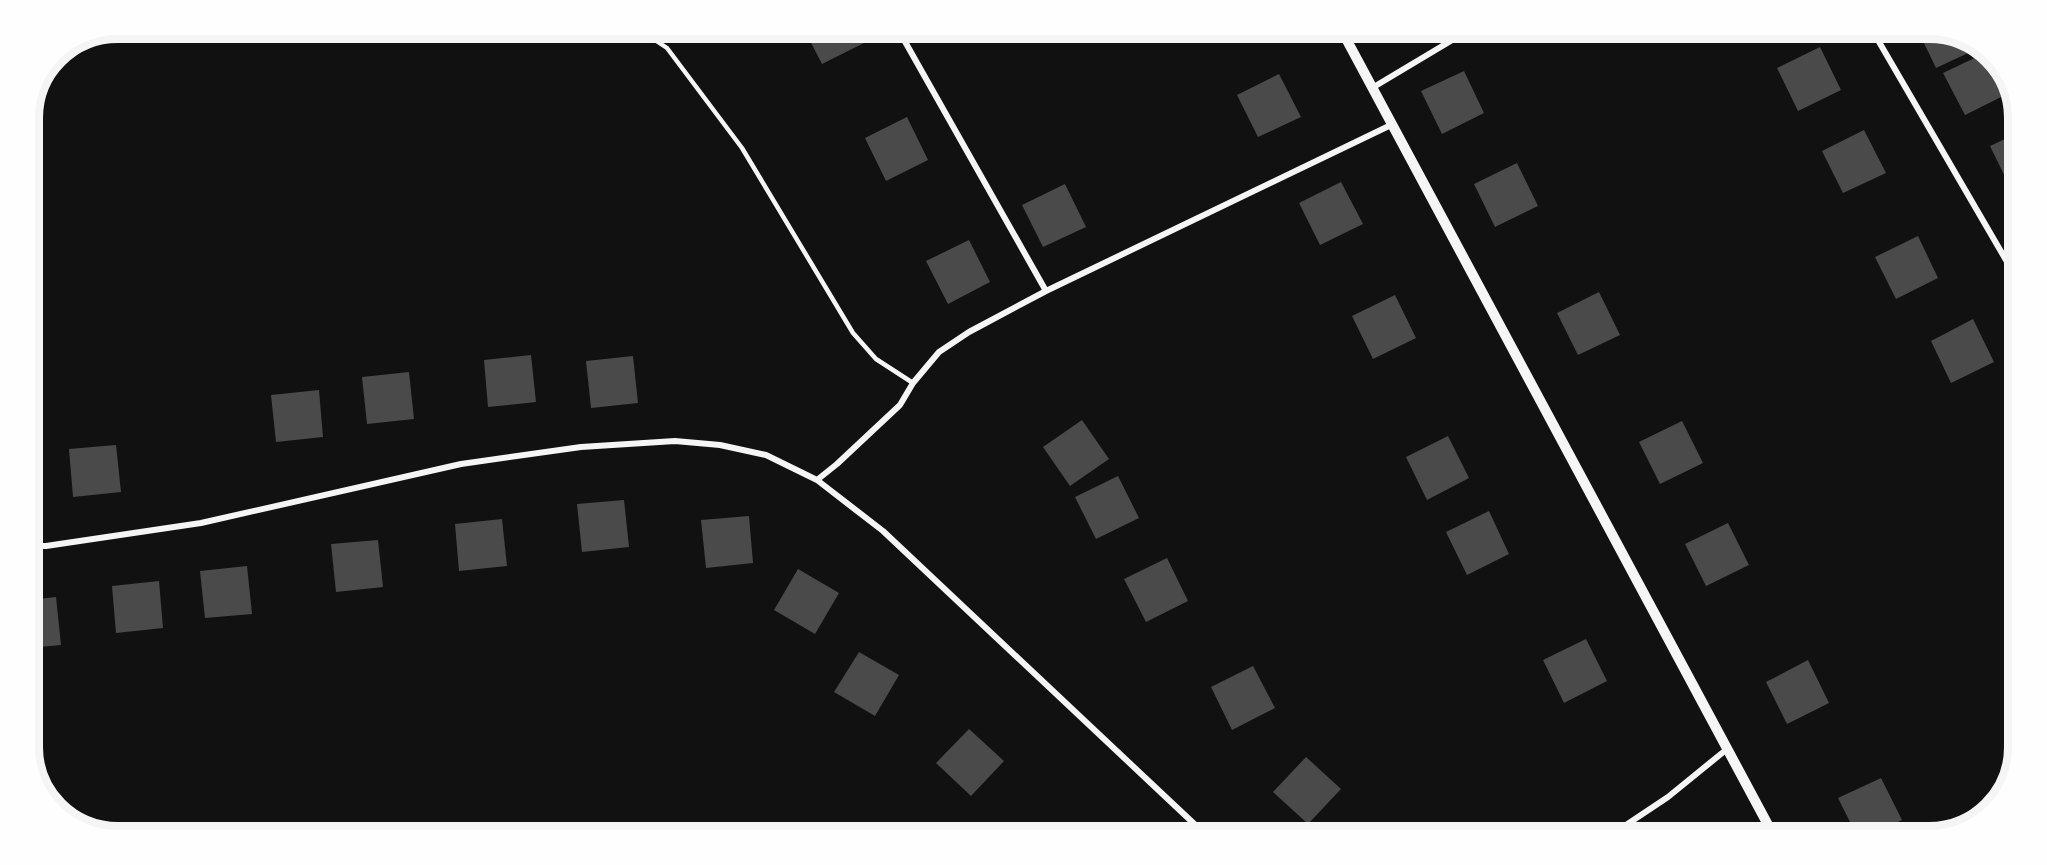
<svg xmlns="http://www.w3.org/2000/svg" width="2047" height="865" font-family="'Roboto Condensed',sans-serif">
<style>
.building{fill:#4a4a4a}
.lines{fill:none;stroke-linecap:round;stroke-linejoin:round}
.service{stroke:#f5f5f5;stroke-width:4.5}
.minor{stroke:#f5f5f5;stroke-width:6}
.tertiary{stroke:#f5f5f5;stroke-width:10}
.rim{fill:none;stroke:#f5f5f5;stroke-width:8}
</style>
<rect width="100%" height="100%" fill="#111"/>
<path class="building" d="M805 31H859L864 43 822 64Z
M1382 33H1405L1387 42Z
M1920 35H1963L1979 48 1936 68Z
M1820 47 1841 90 1798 111 1777 68Z
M1985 53 2007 94 1965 115 1943 73Z
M1464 71 1484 113 1442 134 1421 91Z
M1279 74 1301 117 1258 137 1237 95Z
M907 117 928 160 886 181 865 138Z
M1864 130 1886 173 1843 193 1822 151Z
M2018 133V186L2011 189 1990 146Z
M1517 163 1538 206 1495 227 1474 184Z
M1341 182 1363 224 1320 245 1299 203Z
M1065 184 1086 227 1043 247 1022 205Z
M1918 236 1938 278 1896 299 1875 257Z
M969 240 990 282 948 304 926 261Z
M1599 292 1620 335 1578 355 1557 313Z
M1395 295 1416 338 1373 359 1352 316Z
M1973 319 1994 362 1951 383 1931 341Z
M531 355 536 402 488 407 484 360Z
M633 356 638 403 591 408 586 361Z
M409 372 414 419 367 424 362 377Z
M319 390 323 437 276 442 271 395Z
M1082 420 1109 459 1070 486 1043 447Z
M1682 421 1703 463 1660 484 1639 442Z
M1448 436 1469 478 1427 500 1406 457Z
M116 445 121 492 73 497 69 449Z
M1118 476 1139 518 1096 539 1075 497Z
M624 500 629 547 582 552 577 504Z
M1489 511 1509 554 1467 575 1446 532Z
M749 516 753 563 706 568 701 520Z
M502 519 507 566 459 571 455 524Z
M1728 523 1749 565 1706 586 1685 544Z
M378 540 383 587 336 592 331 544Z
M1167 558 1188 601 1146 622 1124 579Z
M247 566 252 614 205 618 200 571Z
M798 569 839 593 815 634 774 610Z
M159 581 163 628 116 633 112 586Z
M56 597 61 645 29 648V600Z
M1586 639 1607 681 1564 703 1543 660Z
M859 652 899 675 875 716 834 692Z
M1808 660 1829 703 1787 724 1766 682Z
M1253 666 1275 708 1232 730 1211 687Z
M969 729 1004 761 971 796 936 763Z
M1306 757 1341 789 1308 824 1273 792Z
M1881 778 1902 820 1869 836H1857L1838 798Z"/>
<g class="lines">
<path class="service" d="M640 30 667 48 742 148 853 333 876 359 913 383
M1183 834 1193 824"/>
<path class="minor" d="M899 31 1046 291
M1875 35 2017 279
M1372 88 1464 33
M817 480 837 464 900 405 913 383 939 352 969 332 1046 291 1391 125
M29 546H46L201 523 461 464 581 447 675 441 720 445 766 455 817 480 883 531 1205 834
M1611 835 1668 797 1727 749"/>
<path class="tertiary" d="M1343 33 1774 836"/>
</g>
<path d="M0 0H2047V865H0ZM118 39H1929A79 79 0 0 1 2008 118V747A79 79 0 0 1 1929 826H118A79 79 0 0 1 39 747V118A79 79 0 0 1 118 39Z" fill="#fefefe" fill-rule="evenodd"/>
<path class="rim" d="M118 39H1929A79 79 0 0 1 2008 118V747A79 79 0 0 1 1929 826H118A79 79 0 0 1 39 747V118A79 79 0 0 1 118 39Z"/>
</svg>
